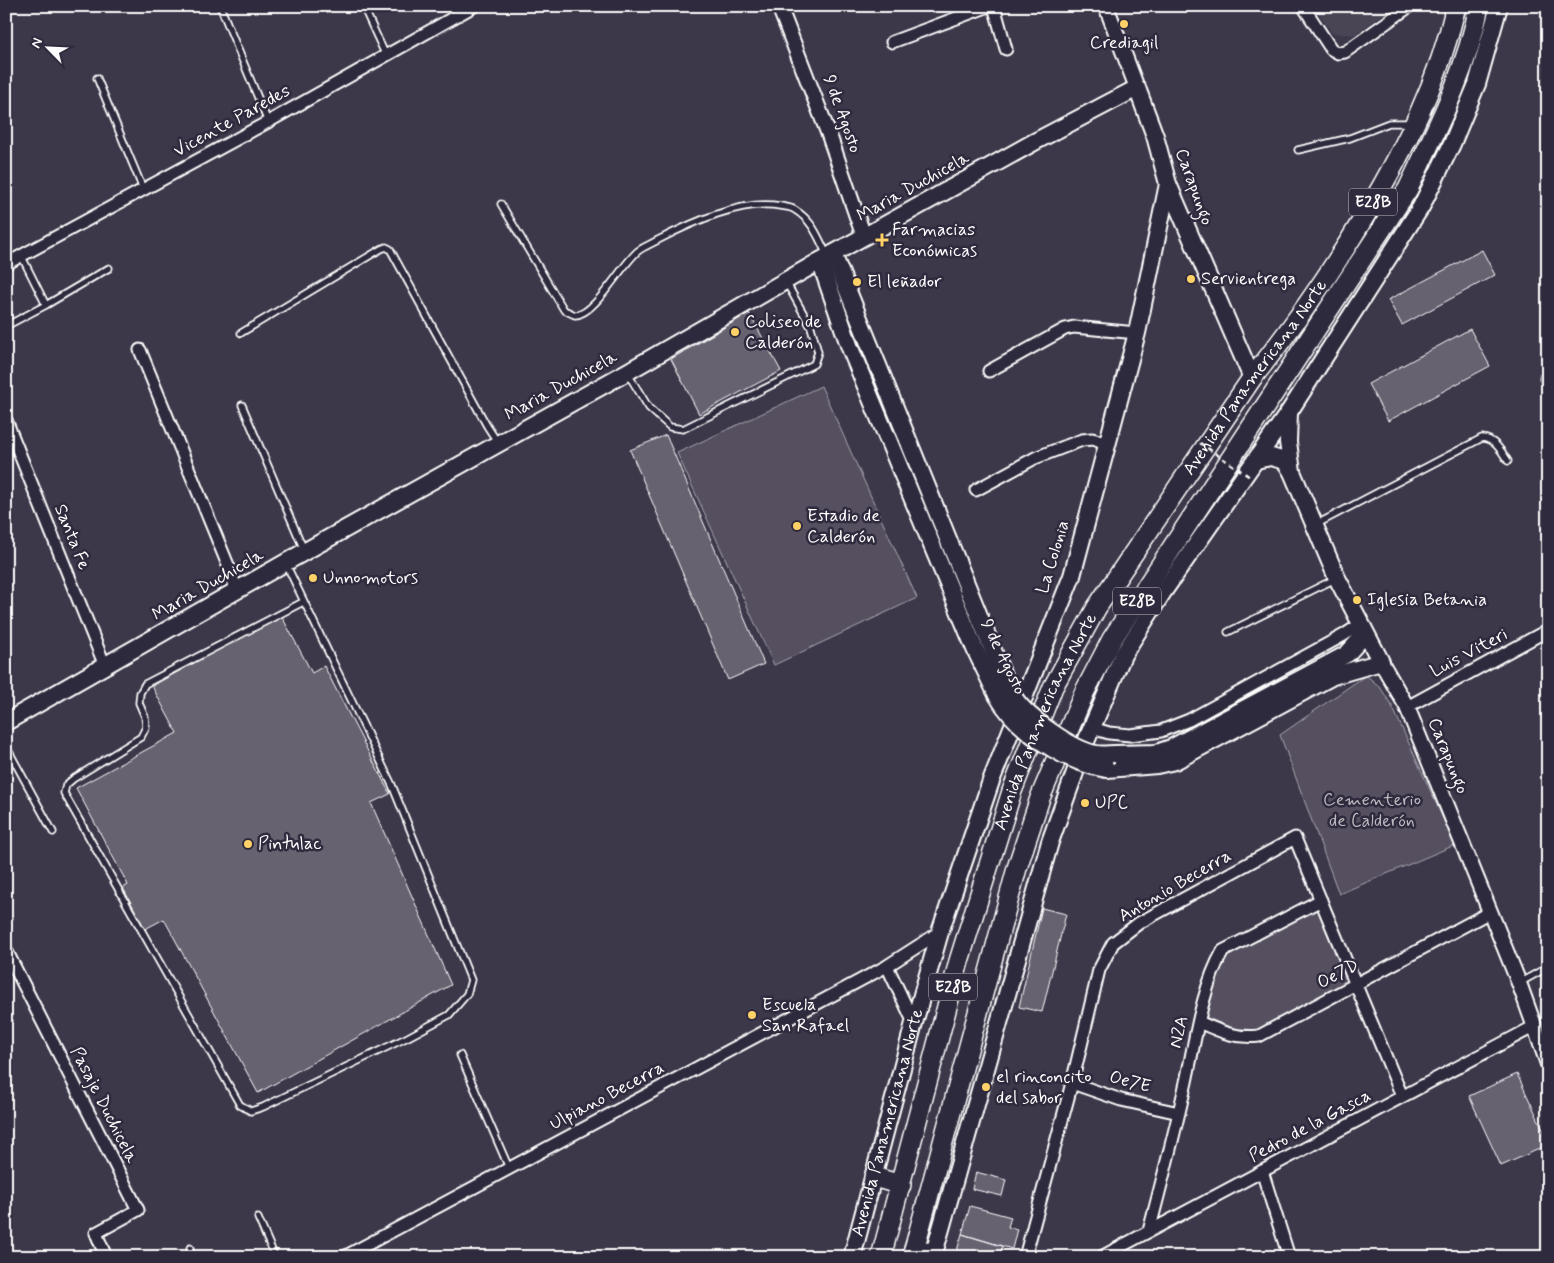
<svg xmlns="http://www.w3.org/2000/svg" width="1554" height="1263" font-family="Mynerve,sans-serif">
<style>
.built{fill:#494455}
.green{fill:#555060;stroke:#aaa8b0}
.building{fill:#666270;stroke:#fff}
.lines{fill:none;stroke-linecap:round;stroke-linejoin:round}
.service-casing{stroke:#fff;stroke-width:9}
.minor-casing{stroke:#fff;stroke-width:15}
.tertiary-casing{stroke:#fff;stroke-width:18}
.secondary-casing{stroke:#fff;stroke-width:20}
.trunk-casing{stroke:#fff;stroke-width:22}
.service{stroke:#2f2a3d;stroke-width:5.5}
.minor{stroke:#2f2a3d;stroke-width:11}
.tertiary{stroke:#2f2a3d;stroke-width:14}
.secondary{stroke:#2f2a3d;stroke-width:16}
.trunk{stroke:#2f2a3d;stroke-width:19}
.secondary-bridge-casing{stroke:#fff;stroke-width:20;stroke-linecap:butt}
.path-bridge{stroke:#fff;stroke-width:2.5;stroke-dasharray:5 4;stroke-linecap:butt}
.secondary-bridge{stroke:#2f2a3d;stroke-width:16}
.poi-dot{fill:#ffd166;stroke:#2f2a3d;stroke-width:2}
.labels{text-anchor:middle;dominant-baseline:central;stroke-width:5;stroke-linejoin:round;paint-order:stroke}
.shield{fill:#2f2a3d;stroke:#c1bfc5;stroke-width:1}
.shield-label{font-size:16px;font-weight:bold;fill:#fff}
.poi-label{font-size:18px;fill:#fff;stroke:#2f2a3d;text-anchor:start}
.street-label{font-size:18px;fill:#fff;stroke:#2f2a3d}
.park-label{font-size:18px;fill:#bbb9bf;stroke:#2f2a3d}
</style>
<rect width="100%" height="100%" fill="#3c3749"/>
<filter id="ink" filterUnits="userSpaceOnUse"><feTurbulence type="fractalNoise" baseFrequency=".02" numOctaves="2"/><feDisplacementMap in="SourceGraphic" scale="10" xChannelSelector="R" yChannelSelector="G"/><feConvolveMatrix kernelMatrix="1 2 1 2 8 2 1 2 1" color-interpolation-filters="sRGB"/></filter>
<g filter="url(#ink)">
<path class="built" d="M1314 6H1395L1354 35 1332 33Z"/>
<path class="green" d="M821 386 917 598 774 665 677 453Z
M1366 675 1380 687 1392 706 1455 845 1339 894 1280 735Z
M1318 908 1350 983C1328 994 1266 1032 1244 1032 1229 1031 1218 1025 1204 1018L1221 963 1228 952Z"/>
<path class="building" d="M1482 250 1495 275 1402 325 1388 300Z
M749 313 781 371 699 414 671 359Z
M1470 329 1490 366 1388 421 1368 384Z
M666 435 764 664 728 680 630 450Z
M281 615 312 673 324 666 390 794 371 803 451 985 258 1093 164 919 145 929 123 888 128 885 76 788 177 733 152 686Z
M1042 908 1066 914 1042 1012 1019 1007Z
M1517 1074 1548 1140V1145L1501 1166 1469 1096Z
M976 1172 1006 1180 1002 1196 972 1189Z
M970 1206 1011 1217 1008 1227 1017 1229 1012 1249 962 1234Z
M962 1234 1002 1246 1000 1257H955Z"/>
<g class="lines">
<g class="service-casing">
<path id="service" d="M220 6 268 122
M363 6 386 56
M97 78 143 189
M1298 150 1350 138 1389 123H1412
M501 204 564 310C567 311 572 314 575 315 594 316 622 264 638 251 643 247 651 244 658 240 691 223 742 199 780 206 785 207 791 207 795 210 813 221 818 237 827 255
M21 255 46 305 109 268
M6 326 46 305
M241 333 381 249 386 247 390 249 487 426 498 443
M628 374 649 408 670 427 683 429 814 364 818 352 811 327 786 282
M242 405 304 550
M1317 524 1482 438C1495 439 1501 451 1508 461
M286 564 392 785 471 980 467 994 449 1015 408 1037 263 1107 251 1111 240 1105 64 793 66 785 73 779 141 737 146 727 145 717 139 703 140 693 145 684 303 602
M1228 632 1335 579
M6 746 53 832
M1519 983 1548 967
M460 1055 509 1168
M258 1218 275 1257
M190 1248 191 1257"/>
</g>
<g class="minor-casing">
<path id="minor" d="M994 6 1006 49
M1303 6 1331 49 1338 53 1345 52 1410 6
M892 42 989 6
M6 264 268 122 474 6
M140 350 230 570 237 592
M989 371 1065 329 1074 327 1137 333
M1546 378 1548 381
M6 420 105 666
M976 490 1035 458 1082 440 1092 439 1107 443
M1407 707 1548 630
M1092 728 1109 733 1130 735 1161 731 1189 720 1344 635 1361 624
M6 950 138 1210 96 1233 106 1257
M887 966 914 1023
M1199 1022C1219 1031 1236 1039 1259 1036L1490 912
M1072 1083 1121 1100 1179 1113
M1262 1171 1289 1257
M1149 1231C1162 1181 1175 1132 1186 1082 1195 1041 1202 987 1223 951L1321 900
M344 1257 887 966 940 932
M1025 1257 1072 1083 1099 970 1113 943 1139 923 1295 838 1402 1096
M1101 1257 1535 1026"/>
</g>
<g class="tertiary-casing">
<path id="tertiary" d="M779 6 829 135 864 237
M1106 6 1137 88
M1381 662 1407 707 1519 983 1548 1064"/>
</g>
<g class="secondary-casing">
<g id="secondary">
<path d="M833 254 1007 685"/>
<path d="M820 261 850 348 975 649 997 695"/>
<path d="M1289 412 1288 442 1292 472"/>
<path d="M6 722 304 552 627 372 820 261 1036 141 1137 88 1155 136 1168 184 1252 378"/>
<path d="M1115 754 1157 753 1171 748 1347 654 1358 642 1363 628"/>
<path d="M1107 769 1157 765 1175 761 1333 676 1381 662 1337 578 1292 472 1285 461 1271 457 1256 460"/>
<path id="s1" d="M852 1257 914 1023 940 932 991 781 1072 576 1137 333 1168 184"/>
<path d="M933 1257 1050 842 1087 739 1123 655 1163 592 1289 412 1421 207 1452 144 1477 84 1499 6"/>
</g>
</g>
<g class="trunk-casing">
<g id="trunk">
<path d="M874 1177 901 1185"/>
<path d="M914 1249 934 1254"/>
<path id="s2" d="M881 1257 959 961 1012 791 1053 687 1097 607 1252 378C1294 326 1332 271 1366 214 1405 148 1439 81 1456 6"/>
<path d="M912 1257 1017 868 1040 798 1085 691 1112 639 1408 189C1436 130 1467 71 1479 6"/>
</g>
</g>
<use href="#service" class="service"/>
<use href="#minor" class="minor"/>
<use href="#tertiary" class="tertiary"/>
<use href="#secondary" class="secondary"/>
<use href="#trunk" class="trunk"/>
<g class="secondary-bridge-casing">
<path id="secondary-bridge" d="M1007 685C1010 689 1012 694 1015 699 1028 718 1073 750 1096 754 1102 755 1109 754 1115 754
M997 695C1017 731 1066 763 1107 769"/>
</g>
<path class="path-bridge" d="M1200 443 1250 477"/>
<use href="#secondary-bridge" class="secondary-bridge"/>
</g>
</g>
<g class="poi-dot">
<circle cx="1124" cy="24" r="5"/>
<path d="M879.5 232.5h5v5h5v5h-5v5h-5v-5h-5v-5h5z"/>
<circle cx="1191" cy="279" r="5"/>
<circle cx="857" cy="282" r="5"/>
<circle cx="735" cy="332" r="5"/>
<circle cx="797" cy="526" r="5"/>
<circle cx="313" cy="578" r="5"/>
<circle cx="1357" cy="600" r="5"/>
<circle cx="1085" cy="803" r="5"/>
<circle cx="248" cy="844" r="5"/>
<circle cx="752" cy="1015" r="5"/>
<circle cx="986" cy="1087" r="5"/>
</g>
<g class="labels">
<g class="shield">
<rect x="1349" y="188.5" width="48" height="27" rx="4"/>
<rect x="1113" y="587.5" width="48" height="27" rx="4"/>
<rect x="929" y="973.5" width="48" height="27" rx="4"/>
</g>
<g class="shield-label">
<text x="1373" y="202">E28B</text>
<text x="1137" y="601">E28B</text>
<text x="953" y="987">E28B</text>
</g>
<g class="poi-label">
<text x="1124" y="43" text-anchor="middle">Crediagil</text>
<text x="892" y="230">Farmacias<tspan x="892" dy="21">Económicas</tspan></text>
<text x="1201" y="279">Servientrega</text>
<text x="867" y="282">El leñador</text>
<text x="745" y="322">Coliseo de<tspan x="745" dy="21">Calderón</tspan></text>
<text x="807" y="516">Estadio de<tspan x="807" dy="21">Calderón</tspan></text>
<text x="323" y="578">Unnomotors</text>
<text x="1367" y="600">Iglesia Betania</text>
<text x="1095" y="803">UPC</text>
<text x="258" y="844">Pintulac</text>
<text x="762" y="1005">Escuela<tspan x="762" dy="21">San Rafael</tspan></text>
<text x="996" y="1077">el rinconcito<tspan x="996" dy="21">del sabor</tspan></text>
</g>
<g class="street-label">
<text transform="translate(842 114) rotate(70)">9 de Agosto</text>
<text transform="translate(232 121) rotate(-29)">Vicente Paredes</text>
<text transform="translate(913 187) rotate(-29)">Maria Duchicela</text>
<text transform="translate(1194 187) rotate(70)">Carapungo</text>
<text stroke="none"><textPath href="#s2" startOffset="966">Avenida Panamericana Norte</textPath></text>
<text transform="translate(561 386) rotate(-29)">Maria Duchicela</text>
<text transform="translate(72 537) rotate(68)">Santa Fe</text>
<text transform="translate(1053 557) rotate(-73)">La Colonia</text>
<text transform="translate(208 585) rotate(-30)">Maria Duchicela</text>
<text transform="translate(1469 653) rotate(-28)">Luis Viteri</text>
<text transform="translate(1003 657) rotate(64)">9 de Agosto</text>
<text stroke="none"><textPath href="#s2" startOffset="561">Avenida Panamericana Norte</textPath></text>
<text transform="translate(1448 756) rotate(68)">Carapungo</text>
<text transform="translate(1175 886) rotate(-30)">Antonio Becerra</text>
<text transform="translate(1338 974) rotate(-28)">Oe7D</text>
<text transform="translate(1179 1032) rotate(-77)">N2A</text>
<text transform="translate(1130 1082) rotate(15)">Oe7E</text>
<text transform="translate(607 1096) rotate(-28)">Ulpiano Becerra</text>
<text transform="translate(104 1105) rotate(63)">Pasaje Duchicela</text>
<text stroke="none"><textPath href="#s1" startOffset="139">Avenida Panamericana Norte</textPath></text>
<text transform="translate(1310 1126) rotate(-28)">Pedro de la Gasca</text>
</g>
<g class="park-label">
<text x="1372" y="800">Cementerio<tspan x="1372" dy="21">de Calderón</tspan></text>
</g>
</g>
<rect width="1554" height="1263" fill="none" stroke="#2f2a3d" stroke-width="25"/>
<rect x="12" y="12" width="1529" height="1238" fill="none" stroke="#fff" stroke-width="2" filter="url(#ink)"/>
<g transform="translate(48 48) rotate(294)" stroke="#2f2a3d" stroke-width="4" paint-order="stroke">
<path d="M0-4L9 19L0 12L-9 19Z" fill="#ffffff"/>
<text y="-8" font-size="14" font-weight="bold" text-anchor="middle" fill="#ffffff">N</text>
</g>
</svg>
